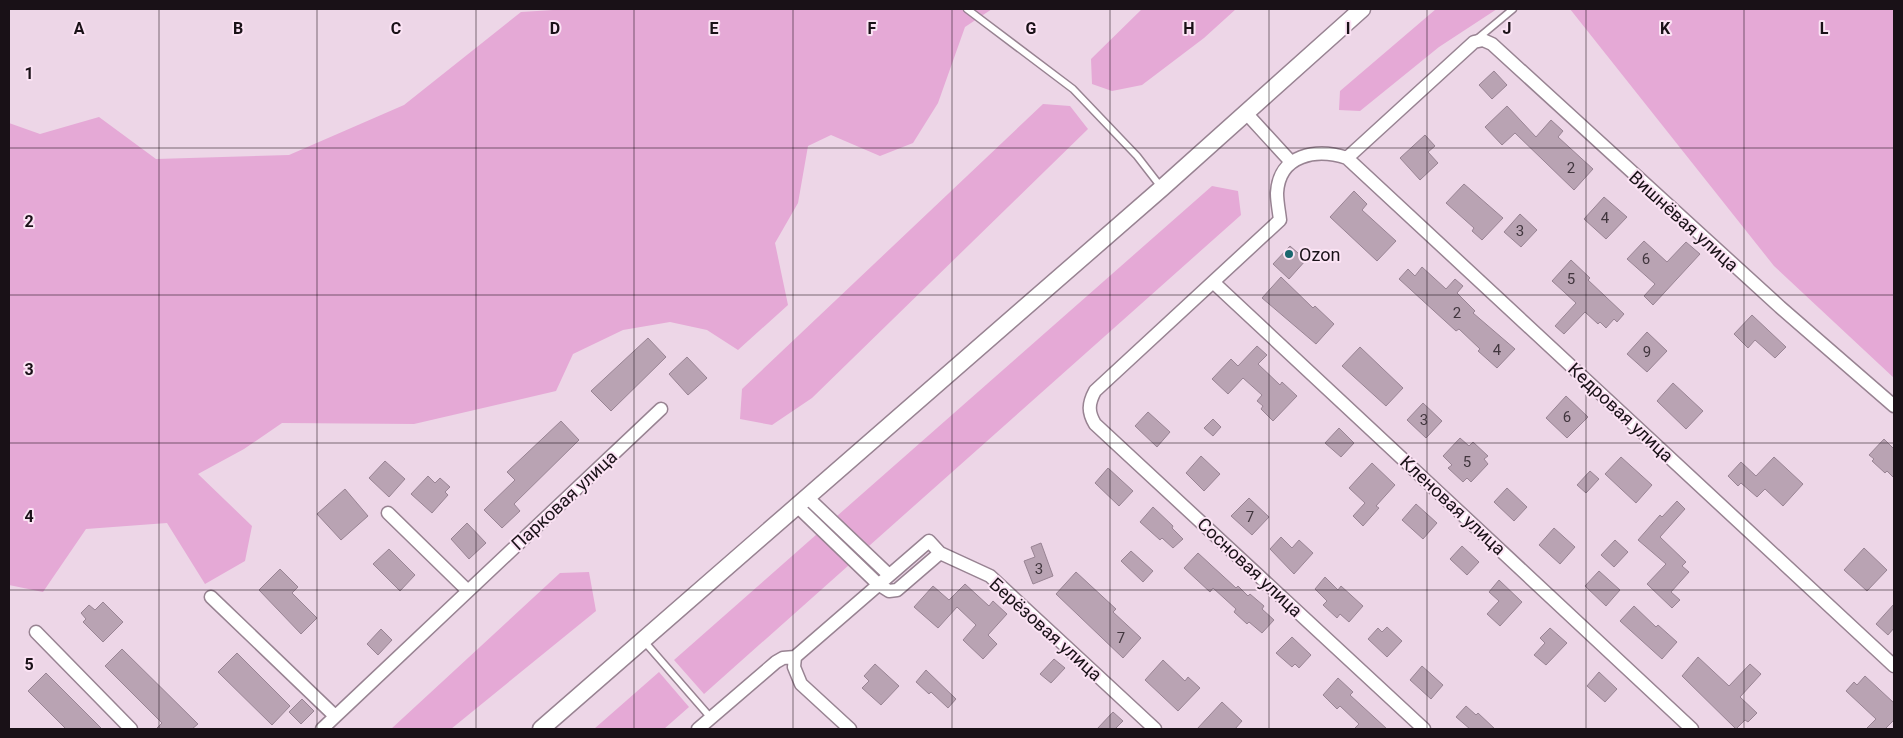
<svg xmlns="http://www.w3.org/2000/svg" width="1903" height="738" font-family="Roboto,sans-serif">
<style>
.green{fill:#e5a9d6}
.building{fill:#b9a3b3;stroke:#998494}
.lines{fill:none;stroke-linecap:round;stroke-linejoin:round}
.service-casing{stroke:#988392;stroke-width:9}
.minor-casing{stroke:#988392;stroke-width:15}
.tertiary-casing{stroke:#988392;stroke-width:19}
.service{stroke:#fff;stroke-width:6}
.minor{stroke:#fff;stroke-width:12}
.tertiary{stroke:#fff;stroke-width:16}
.grid{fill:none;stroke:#191117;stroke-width:1;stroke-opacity:0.55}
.poi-dot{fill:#1a676e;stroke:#fbe3f4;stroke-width:2}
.labels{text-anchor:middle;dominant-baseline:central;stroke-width:4;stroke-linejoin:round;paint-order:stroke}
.number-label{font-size:15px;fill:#41363e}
.street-label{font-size:18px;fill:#191117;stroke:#fbe3f4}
.poi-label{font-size:18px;fill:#191117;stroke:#fbe3f4;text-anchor:start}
.grid-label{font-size:16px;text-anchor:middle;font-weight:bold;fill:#191117;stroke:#fbe3f4;stroke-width:4;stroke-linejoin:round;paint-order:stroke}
</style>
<rect width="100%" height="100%" fill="#edd6e7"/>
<path class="green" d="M569 9H992L965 27 938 103 913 143 880 156 831 135 808 146 798 203 775 243 788 305 738 350 707 330 670 322 623 330 573 354 556 391 414 424 282 423 244 449 198 474 252 526 245 561 205 584 167 523 86 529 43 592 9 585V123L40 134 99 117 156 159 289 155 404 105 521 12Z
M1142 9H1236L1204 38 1142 85 1112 91 1092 84 1091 59Z
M1436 9H1497L1439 47 1360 111 1339 110 1340 91Z
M1570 9H1894V378L1774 266Z
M1043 104 1070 106 1088 129 812 398 772 425 740 419 742 389Z
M1212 186 1238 191 1241 215 869 546 837 516Z
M817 534 849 565 704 694 674 660Z
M589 572 596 611 451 729H391L560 573Z
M659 672 689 707 664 729H594Z"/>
<path class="building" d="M1494 71 1507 85 1492 99 1479 85Z
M1507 106 1536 137 1551 120 1563 131 1558 137 1593 169 1574 190 1515 133 1502 145 1485 127Z
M1425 135 1435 146 1428 152 1438 163 1420 180 1400 158Z
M1464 184 1503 218 1482 240 1472 231 1474 228 1446 203Z
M1354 191 1367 204 1362 210 1396 241 1377 261 1330 217Z
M1604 197 1627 217 1606 239 1584 219Z
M1520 214 1537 230 1521 247 1504 232Z
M1644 241 1667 262 1686 242 1700 254 1653 305 1644 296 1655 284 1627 259Z
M1290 246 1306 260 1289 279 1273 264Z
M1571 260 1590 278 1588 280 1624 314 1617 322 1614 319 1606 328 1600 322 1598 324 1585 312 1564 334 1555 326 1576 303 1552 281Z
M1422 267 1446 289 1455 279 1463 286 1457 293 1475 311 1473 313 1515 349 1497 368 1478 351 1480 349 1459 329 1456 331 1399 279 1408 269 1415 276Z
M1281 277 1313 308 1315 306 1334 324 1316 344 1262 298Z
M1752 315 1786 347 1775 358 1755 340 1748 348 1734 334Z
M1647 332 1667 351 1647 372 1627 354Z
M648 338 666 357 611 411 591 391Z
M1257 346 1267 355 1258 364 1280 385 1282 382 1297 396 1273 421 1261 409 1263 406 1257 401 1262 395 1243 378 1228 394 1212 379 1231 359 1238 366Z
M1360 347 1403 388 1386 406 1342 366Z
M687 357 707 378 688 395 669 374Z
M1673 383 1703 411 1686 429 1657 401Z
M1566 396 1588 417 1567 438 1546 418Z
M1423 403 1442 421 1426 438 1407 420Z
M1148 412 1170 432 1157 447 1135 426Z
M1213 419 1221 427 1213 436 1204 428Z
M561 421 579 440 514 504 520 511 502 528 484 510 515 480 507 472Z
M1339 428 1354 443 1341 457 1325 443Z
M1460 438 1469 446 1473 442 1488 456 1484 459 1488 464 1471 482 1467 478 1463 482 1448 468 1452 465 1443 456Z
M1884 439 1894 449V478L1887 471 1885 473 1872 461 1874 459 1869 455Z
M1201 456 1220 474 1204 491 1186 473Z
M1621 457 1652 485 1636 503 1605 474Z
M1774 457 1803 484 1783 506 1765 489 1757 497 1741 483 1738 486 1728 476 1741 462 1756 476Z
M385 461 405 479 389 497 369 478Z
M1372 463 1395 485 1376 506 1379 508 1363 526 1353 516 1365 503 1349 488Z
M1108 468 1133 491 1119 506 1095 483Z
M1590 471 1599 479 1586 493 1577 485Z
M428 476 435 483 440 478 450 487 445 492 448 495 432 513 411 494Z
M1507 488 1527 507 1514 521 1494 502Z
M345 489 368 516 341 540 317 514Z
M1249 498 1269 517 1252 535 1231 516Z
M1677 501 1685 509 1660 537 1686 562 1682 566 1689 572 1671 592 1680 600 1672 608 1647 584 1666 564 1638 540 1660 515 1662 517Z
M1416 504 1437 523 1423 539 1402 520Z
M1153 507 1173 526 1172 528 1183 539 1173 548 1162 538 1160 540 1140 522Z
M467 523 486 543 469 559 451 539Z
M1554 528 1575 547 1560 564 1539 545Z
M1281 537 1292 548 1299 540 1313 553 1294 574 1270 549Z
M1615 540 1628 552 1614 567 1601 555Z
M1041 543 1053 576 1033 584 1024 561 1035 557 1031 547Z
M1462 546 1479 562 1467 575 1450 559Z
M1864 548 1887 570 1867 591 1844 570Z
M389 549 415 575 400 591 373 564Z
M1131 551 1153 571 1143 582 1121 561Z
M1198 553 1236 588 1238 586 1248 596 1250 594 1264 606 1262 609 1274 620 1262 633 1249 622 1247 624 1234 612 1236 609 1213 588 1210 592 1184 568Z
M280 569 298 587 292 593 317 618 301 634 259 590Z
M1599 571 1620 590 1606 606 1585 586Z
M1076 572 1116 609 1113 612 1141 638 1123 658 1056 594Z
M1325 577 1338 590 1341 586 1363 606 1349 622 1340 614 1337 618 1323 605 1327 601 1315 589Z
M1499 580 1522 602 1500 626 1487 614 1499 601 1489 592Z
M965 584 989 606 993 601 1007 614 988 635 997 644 983 659 963 640 976 625 957 607 938 628 914 607 933 586 949 600Z
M103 602 123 622 103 642 83 622 86 619 81 613 89 605 95 610Z
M1894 604V628L1888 635 1876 624Z
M1634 606 1656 627 1658 625 1677 642 1662 659 1620 621Z
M1387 627 1402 641 1387 657 1368 639 1378 628 1382 632Z
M1550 628 1567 643 1546 665 1534 655 1545 643 1540 638Z
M381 629 392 640 378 655 367 644Z
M1292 637 1311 655 1299 668 1295 664 1292 667 1276 653Z
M122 649 198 724 192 729H156L162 723 105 666Z
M237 653 290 706 272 725 218 672Z
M1698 657 1729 686 1750 664 1761 674 1740 697 1757 713 1748 722 1745 720 1736 729 1682 676Z
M1054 659 1065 668 1051 683 1040 674Z
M1163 660 1185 681 1188 677 1200 688 1178 711 1145 680Z
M875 664 899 686 881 705 862 688 869 681 864 676Z
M1422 666 1443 685 1431 699 1410 680Z
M926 670 956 699 948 708 931 692 929 694 916 682Z
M1599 672 1617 689 1605 702 1587 686Z
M46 673 102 729H66L28 691Z
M1865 676 1894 703V720L1885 729H1866L1876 719 1846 691 1854 682 1857 685Z
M1338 678 1353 692 1350 695 1387 729H1354L1359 724 1340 706 1337 709 1323 695Z
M302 699 314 711 301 724 289 712Z
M1222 702 1242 721 1235 729H1197Z
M1466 706 1476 715 1478 713 1495 729H1470L1456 717Z
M1113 712 1123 721 1115 729H1097Z"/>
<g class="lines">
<g class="service-casing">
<path id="service" d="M967 9 1073 89 1137 156 1161 187
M1477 39 1513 9
M643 640 711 718"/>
</g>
<g class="minor-casing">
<path id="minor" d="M1247 114 1291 162
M1347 158 1474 42 1483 40 1492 44 1780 307 1894 406
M1213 282 1692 729
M807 497 889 575
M797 506 878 584 889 591 897 590 940 553
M388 513 468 591
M211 597 335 716
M36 632 131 729
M795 657 794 667 801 684 850 729
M322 729 661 409
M698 729 776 662 783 658 795 657 929 541 940 553 990 576 1155 729
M1424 729 1095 424C1088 412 1088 404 1095 391L1280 220C1279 211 1277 202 1277 193 1279 154 1317 148 1347 158L1894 666"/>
</g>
<g class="tertiary-casing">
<path id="tertiary" d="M541 729 1162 188 1362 9"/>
</g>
<use href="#service" class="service"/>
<use href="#minor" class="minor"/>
<use href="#tertiary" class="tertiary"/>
</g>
<path class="grid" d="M159 9V729M317 9V729M476 9V729M634 9V729M793 9V729M952 9V729M1110 9V729M1269 9V729M1427 9V729M1586 9V729M1744 9V729M9 148H1894M9 295H1894M9 443H1894M9 590H1894"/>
<circle class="poi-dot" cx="1289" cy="254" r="5"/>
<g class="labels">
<g class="number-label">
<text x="1571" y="168">2</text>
<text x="1605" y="218">4</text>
<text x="1520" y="231">3</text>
<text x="1646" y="259">6</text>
<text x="1571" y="279">5</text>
<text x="1457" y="313">2</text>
<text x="1497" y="350">4</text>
<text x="1647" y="352">9</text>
<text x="1567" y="417">6</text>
<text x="1424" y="420">3</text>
<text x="1467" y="462">5</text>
<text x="1250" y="517">7</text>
<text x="1039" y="569">3</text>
<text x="1121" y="638">7</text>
</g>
<g class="street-label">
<text transform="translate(1684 221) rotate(42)">Вишнёвая улица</text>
<text transform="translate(1621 412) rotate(43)">Кедровая улица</text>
<text transform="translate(564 500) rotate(-43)">Парковая улица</text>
<text transform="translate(1453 505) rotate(43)">Кленовая улица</text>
<text transform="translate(1250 567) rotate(43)">Сосновая улица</text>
<text transform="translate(1046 629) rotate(42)">Берёзовая улица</text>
</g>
<g class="poi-label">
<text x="1299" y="254">Ozon</text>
</g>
</g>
<g class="grid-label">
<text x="79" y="34">A</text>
<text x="238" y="34">B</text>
<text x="396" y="34">C</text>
<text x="555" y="34">D</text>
<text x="714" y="34">E</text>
<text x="872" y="34">F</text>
<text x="1031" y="34">G</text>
<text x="1189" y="34">H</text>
<text x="1348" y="34">I</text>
<text x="1507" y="34">J</text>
<text x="1665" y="34">K</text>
<text x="1824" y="34">L</text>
<text x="29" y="79">1</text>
<text x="29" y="227">2</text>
<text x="29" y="375">3</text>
<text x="29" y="522">4</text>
<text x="29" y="670">5</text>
</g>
<rect width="1903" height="738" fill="none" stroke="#191117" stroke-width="20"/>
</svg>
